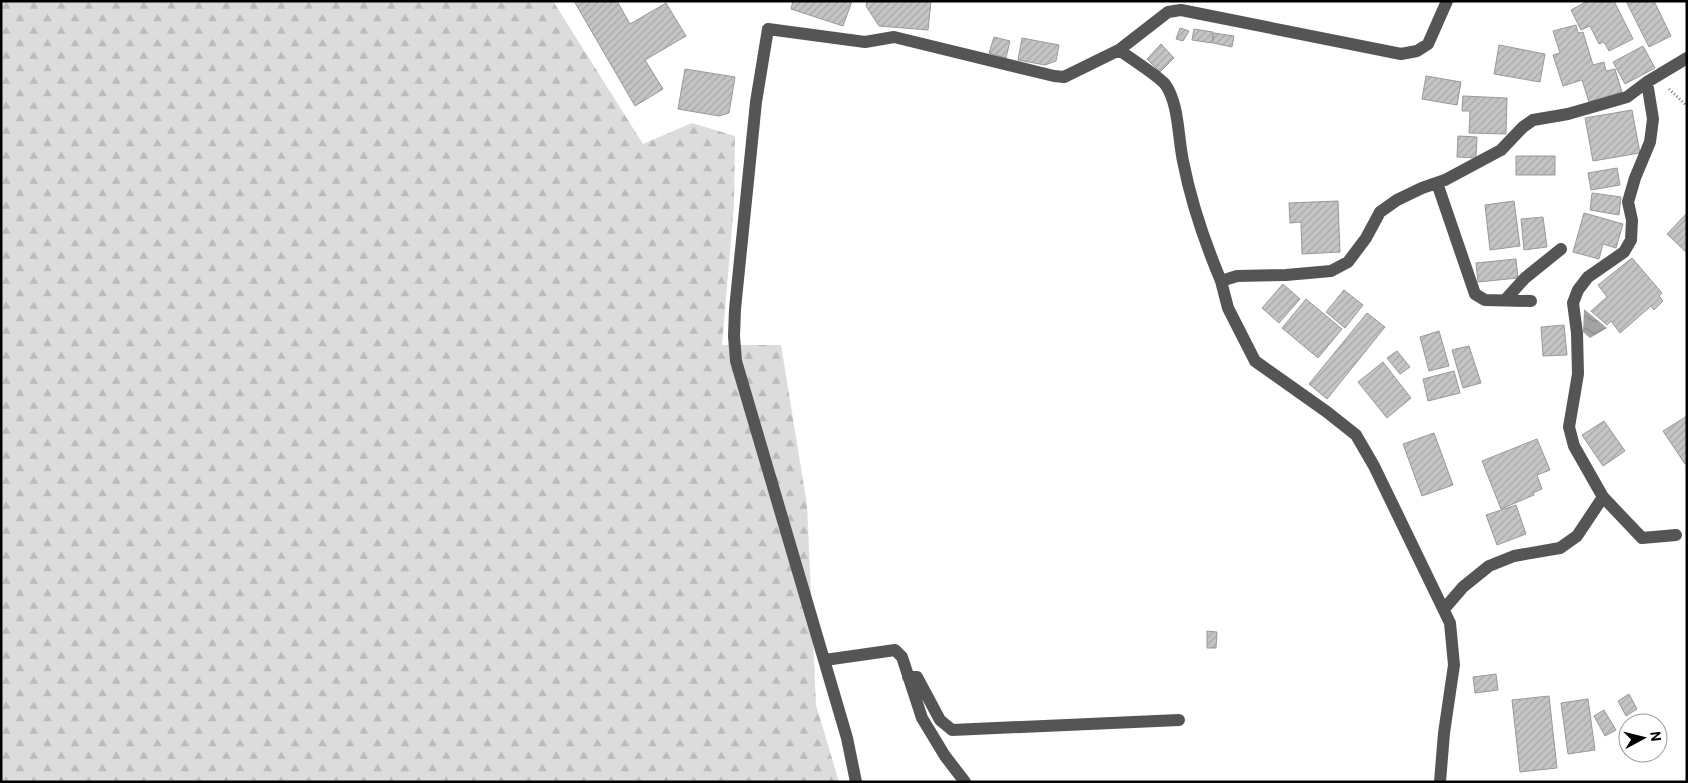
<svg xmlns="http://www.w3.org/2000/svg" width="1688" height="783" font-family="Roboto,sans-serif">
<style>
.forest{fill:url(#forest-firs)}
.water{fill:url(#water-waves)}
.building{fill:url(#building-hatch);stroke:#999}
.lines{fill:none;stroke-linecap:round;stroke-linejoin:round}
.path{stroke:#777;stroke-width:3;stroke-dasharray:1 2.5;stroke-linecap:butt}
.minor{stroke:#555;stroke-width:12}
</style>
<defs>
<pattern id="forest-firs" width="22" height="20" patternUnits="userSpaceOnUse" patternTransform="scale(1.25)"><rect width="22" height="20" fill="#dcdcdc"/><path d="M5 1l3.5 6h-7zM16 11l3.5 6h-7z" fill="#bbb"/></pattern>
<pattern id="water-waves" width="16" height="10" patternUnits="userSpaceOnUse" patternTransform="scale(1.25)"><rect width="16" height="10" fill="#a3a3a3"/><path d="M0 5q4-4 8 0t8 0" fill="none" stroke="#8b8b8b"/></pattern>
<pattern id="building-hatch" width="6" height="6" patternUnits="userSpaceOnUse" patternTransform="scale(1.25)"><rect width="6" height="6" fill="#c4c4c4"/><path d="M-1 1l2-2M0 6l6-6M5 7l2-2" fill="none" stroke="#a7a7a7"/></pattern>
</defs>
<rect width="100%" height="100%" fill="#fff"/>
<path class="forest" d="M1 1H553L643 144 692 123 735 136 734 204 722 345H781L807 505 816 705 839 782H1Z"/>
<path class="water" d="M1584 309 1607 328 1590 338 1583 332Z"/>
<path class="building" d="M574 1H617L630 24 666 3 686 36 645 60 663 89 635 106Z
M793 1H852L843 26 791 9Z
M867 1H931L928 30 879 26 866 6Z
M1588 1H1614L1633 39 1609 51 1604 42 1599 44 1590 26 1581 30 1571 10Z
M1626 1H1654L1671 36 1649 47Z
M1576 25 1578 33 1583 32 1593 65 1604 62 1606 71 1615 69 1622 92 1589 102 1582 80 1563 86 1553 55 1560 53 1553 31Z
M1180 28 1189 31 1183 41 1176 39Z
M1194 29 1213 32 1212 43 1192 40Z
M1214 33 1234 36 1232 47 1213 43Z
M994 37 1010 41 1006 58 989 53Z
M1022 38 1059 45 1056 61 1045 65 1018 60Z
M1161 44 1174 58 1160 72 1147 59Z
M1499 45 1545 54 1540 82 1494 74Z
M1643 46 1655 68 1625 84 1613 62Z
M685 69 735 77 729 113 719 116 678 109Z
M1426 76 1461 82 1457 105 1422 99Z
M1463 96 1507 98 1506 134 1469 133 1470 111H1462Z
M1632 110 1640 153 1593 161 1585 118Z
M1458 136 1477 137 1476 158 1457 157Z
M1516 156H1555V175H1516Z
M1617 168 1620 185 1591 190 1588 173Z
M1592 193 1621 197 1619 215 1590 210Z
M1338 201 1340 252 1302 254 1301 222 1290 223 1289 203Z
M1514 201 1520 246 1490 250 1485 205Z
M1584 213 1623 224 1616 248 1603 244 1599 259 1573 252Z
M1687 213V253L1667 234Z
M1543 217 1547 247 1524 250 1521 219Z
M1632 258 1662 293 1659 296 1663 301 1654 310 1651 306 1620 333 1611 321 1607 325 1591 311 1607 297 1598 285Z
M1516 259 1518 278 1478 282 1476 263Z
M1283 284 1300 299 1279 323 1262 308Z
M1344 290 1363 305 1345 328 1326 312Z
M1306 299 1342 329 1318 358 1282 328Z
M1367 313 1385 327 1327 399 1309 384Z
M1564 325 1567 355 1543 356 1541 327Z
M1439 331 1449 366 1429 371 1420 337Z
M1469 346 1481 383 1463 388 1452 350Z
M1397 351 1410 367 1400 374 1387 358Z
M1383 362 1411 398 1387 418 1358 382Z
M1454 371 1460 393 1428 401 1423 379Z
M1687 416V463L1685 464 1663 431Z
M1604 421 1625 451 1603 466 1582 435Z
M1434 433 1453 485 1422 496 1403 444Z
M1537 439 1550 470 1537 475 1542 489 1533 493 1534 495 1501 509 1482 461Z
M1516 505 1526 534 1497 545 1486 515Z
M1207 631 1217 632 1216 648H1207Z
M1496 674 1498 690 1475 693 1473 677Z
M1629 694 1637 709 1626 716 1618 701Z
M1549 696 1557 768 1520 772 1512 700Z
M1588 699 1595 750 1568 754 1561 703Z
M1604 710 1616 730 1605 736 1594 716Z"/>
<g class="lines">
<path class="path" d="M1669 89 1687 106"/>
<path class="minor" d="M1119 50C1130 58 1157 75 1165 84 1179 103 1178 138 1183 161 1191 202 1205 243 1221 281
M1647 82 1653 119 1650 142 1635 178 1628 202 1632 220 1631 240 1624 252 1588 277 1578 290 1573 303 1577 333 1578 374 1569 427 1574 446 1603 497 1642 538 1676 535
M1437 183 1475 294 1485 300 1531 301
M1505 300 1525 278 1561 249
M1444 609 1463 587 1489 566 1514 556 1560 548 1577 536 1603 497
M825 660 895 650 902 657 922 718 945 756 965 782
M908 677H917L940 720 952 730 1179 720
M856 782 847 738 736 361 734 336 735 309 756 102 768 29 865 42 894 37 1054 76 1064 77 1119 50 1168 12 1181 10 1401 54 1417 51 1428 44 1447 1
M1440 782 1444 733 1454 665 1450 623 1374 466 1356 435 1327 412 1255 361 1228 308 1221 281 1237 276 1286 275 1331 271 1348 262 1366 238 1380 212 1397 200 1422 188 1445 180 1501 150 1523 127 1533 120 1568 114 1627 97 1647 82 1687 58"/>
</g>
<rect width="1688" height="783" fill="none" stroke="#000000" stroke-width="5"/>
<g transform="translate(1643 738) rotate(83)"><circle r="24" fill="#ffffff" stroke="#999999"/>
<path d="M0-4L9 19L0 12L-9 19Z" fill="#000000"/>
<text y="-8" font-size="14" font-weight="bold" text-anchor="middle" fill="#000000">N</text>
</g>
</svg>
